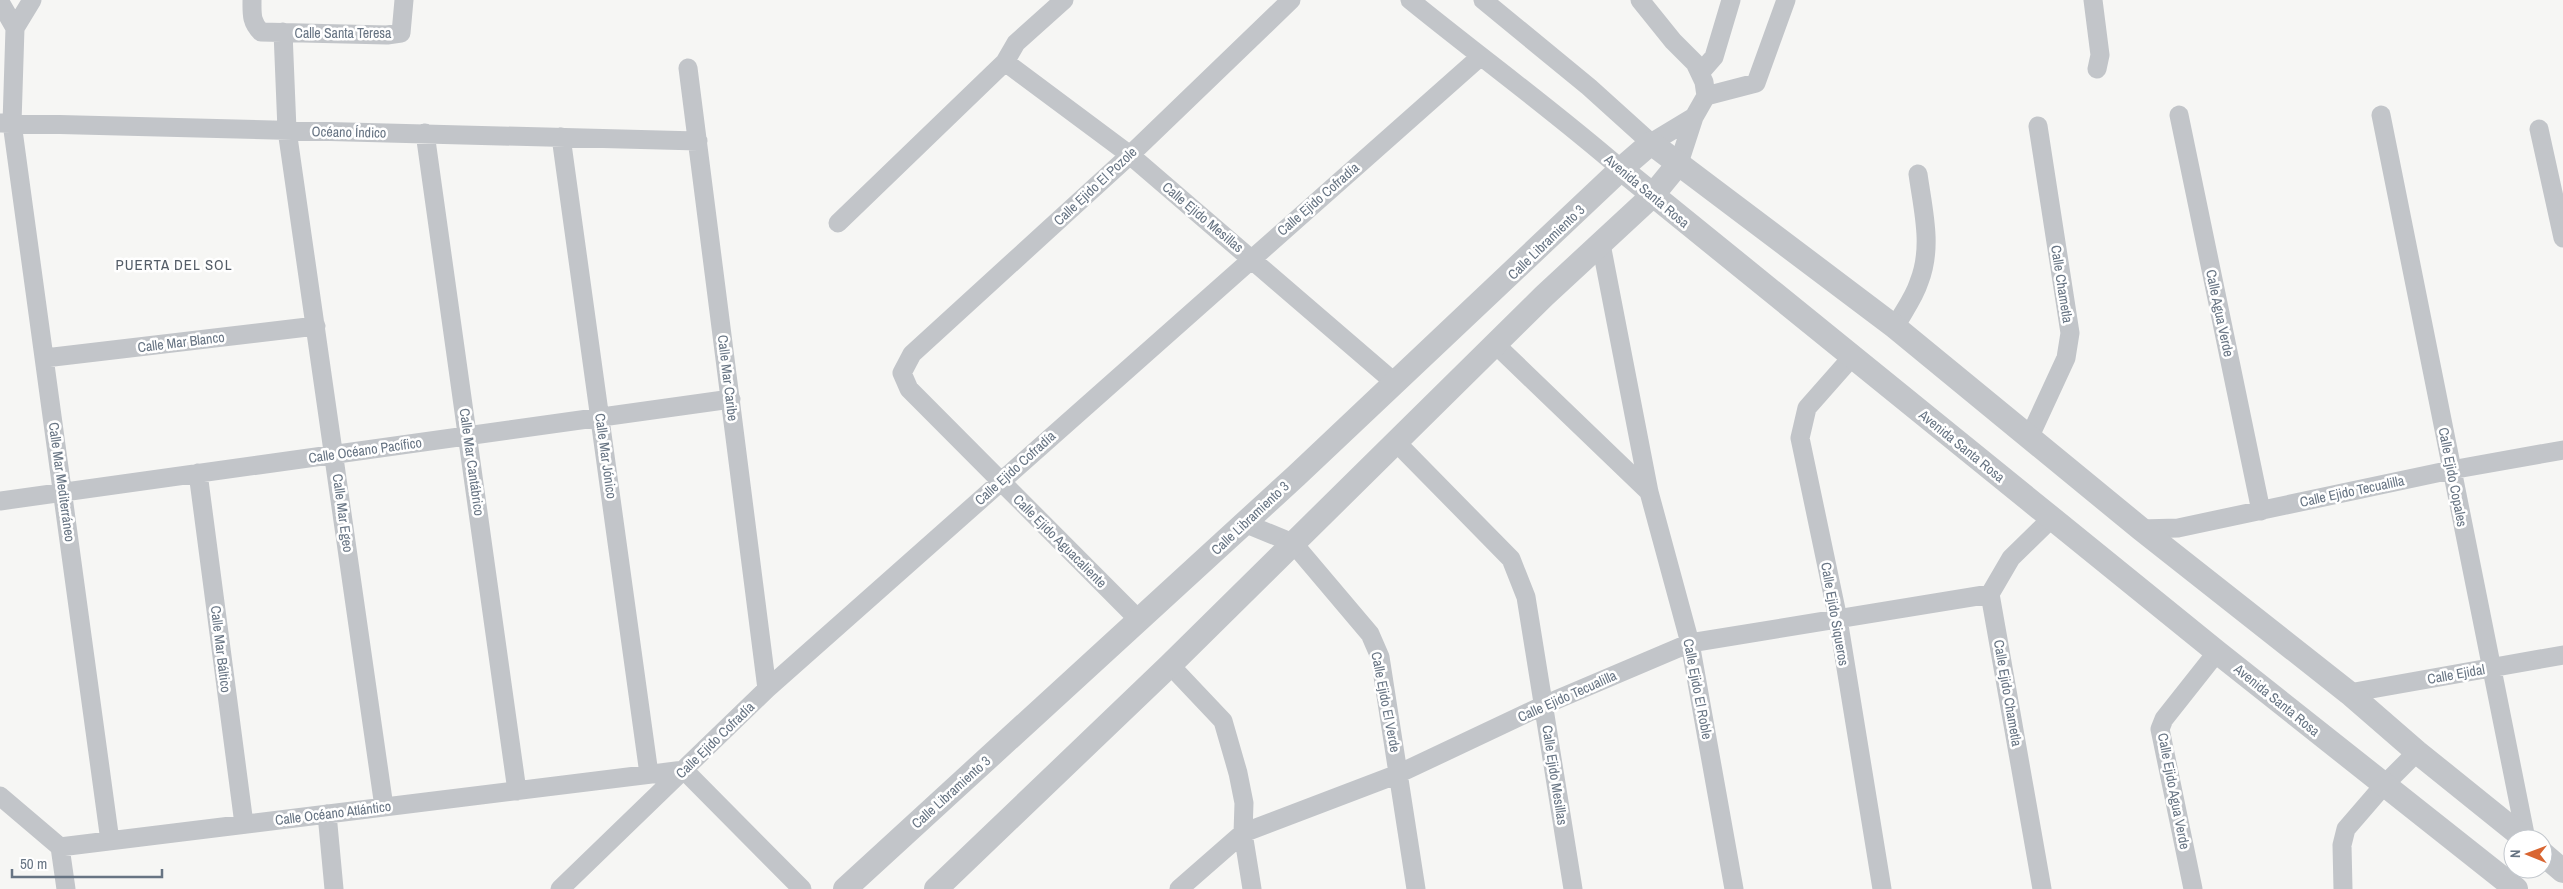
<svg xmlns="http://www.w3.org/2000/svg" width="2563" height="889" font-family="'Archivo Narrow',sans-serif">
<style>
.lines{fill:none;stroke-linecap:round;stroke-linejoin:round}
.minor{stroke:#c2c5c9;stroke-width:19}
.tertiary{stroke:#c2c5c9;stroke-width:24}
.labels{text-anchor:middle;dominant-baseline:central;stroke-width:5;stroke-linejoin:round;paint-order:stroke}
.street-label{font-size:14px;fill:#677483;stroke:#fff}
.neighbourhood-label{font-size:15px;letter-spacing:1px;fill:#555e68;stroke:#fff}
</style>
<rect width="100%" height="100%" fill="#f6f6f4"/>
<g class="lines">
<path class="minor" d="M32 0 15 28 12 123 110 841
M252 0C252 14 251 22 261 32L387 35 401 33 404 0
M1410 0C1480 57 1553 110 1621 169
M1483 0 1589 87 1651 143 1694 117
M1640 0 1673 41 1695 63 1704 82 1706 96 1694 117 1679 163
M2093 0 2100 55 2097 69
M0 2 15 28
M283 32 287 130 384 807
M1005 62 1130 155 1394 382
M688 68 767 689
M1700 73 1714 57 1731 0
M1706 96 1756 83 1786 0
M2179 115 2261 511
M2381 115 2526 839
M1 123 698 141
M2539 129 2563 238
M425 133 517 791
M561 137 649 774
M838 223 1005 62 1016 43 1064 0
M1601 244 1649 492 1690 643 1734 889
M1895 327C1903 312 1914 298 1919 282 1933 247 1923 210 1918 174
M1495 344 1649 492
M1852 357 1807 408 1800 438 1838 619 1882 889
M45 358 316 326
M2030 436 2066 358 2070 333 2038 126
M1396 442 1511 559 1526 597 1573 889
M198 473 244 824
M0 501 731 399
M1244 523 1293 543 1370 634 1380 657 1416 889
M2141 529 2178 528 2451 470 2563 450
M1139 620 909 389 902 373 912 354 1130 155 1291 0
M1170 665 1223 721 1238 773 1244 803 1243 833 1252 889
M2349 693 2563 655
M0 796 60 847 684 770 802 889
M327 814 334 889
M60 847 66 889
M560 889 767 689 1480 57
M1179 889 1243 833 1398 774 1544 705 1690 643 1990 594
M2042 889 1990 594 2011 558 2052 518
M2193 889 2160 729 2164 719 2217 652
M2343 889 2342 845 2346 829 2384 785 2417 752"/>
<path class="tertiary" d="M1621 169 2217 652 2516 889
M2543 854 2563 871
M845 889 1296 476 1621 169 1651 143 1895 327 2141 529 2349 693 2417 752 2525 839
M936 889 1170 665 1544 296 1652 196 1679 163"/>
</g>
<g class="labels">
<g class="street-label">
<text x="343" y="33">Calle Santa Teresa</text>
<text transform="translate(349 132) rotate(1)">Océano Índico</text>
<text transform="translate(1095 186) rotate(-43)">Calle Ejido El Pozole</text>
<text transform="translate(1647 191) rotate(40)">Avenida Santa Rosa</text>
<text transform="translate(1318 199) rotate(-41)">Calle Ejido Cofradía</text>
<text transform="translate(1203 217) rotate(40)">Calle Ejido Mesillas</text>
<text transform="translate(1546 242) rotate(-44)">Calle Libramiento 3</text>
<text transform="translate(2062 284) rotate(81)">Calle Chametla</text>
<text transform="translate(2220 313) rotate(78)">Calle Agua Verde</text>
<text transform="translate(181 342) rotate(-7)">Calle Mar Blanco</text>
<text transform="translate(728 378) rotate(83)">Calle Mar Caribe</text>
<text transform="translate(1962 446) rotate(39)">Avenida Santa Rosa</text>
<text transform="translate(365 450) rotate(-8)">Calle Océano Pacífico</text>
<text transform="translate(606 456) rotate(82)">Calle Mar Jónico</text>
<text transform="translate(472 462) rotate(82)">Calle Mar Cantábrico</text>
<text transform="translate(1015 468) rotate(-42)">Calle Ejido Cofradía</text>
<text transform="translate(2453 477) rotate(79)">Calle Ejido Copales</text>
<text transform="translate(62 482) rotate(82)">Calle Mar Mediterráneo</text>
<text transform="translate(2352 491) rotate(-12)">Calle Ejido Tecualilla</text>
<text transform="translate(343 513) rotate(82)">Calle Mar Egeo</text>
<text transform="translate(1250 518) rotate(-43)">Calle Libramiento 3</text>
<text transform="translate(1060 541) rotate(45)">Calle Ejido Aguacaliente</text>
<text transform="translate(1835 614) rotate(80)">Calle Ejido Siqueros</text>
<text transform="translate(221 649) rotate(83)">Calle Mar Báltico</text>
<text transform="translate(2456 674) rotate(-10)">Calle Ejidal</text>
<text transform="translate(1698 689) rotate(79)">Calle Ejido El Roble</text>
<text transform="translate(2008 693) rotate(80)">Calle Ejido Chametla</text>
<text transform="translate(1567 696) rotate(-24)">Calle Ejido Tecualilla</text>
<text transform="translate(2277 700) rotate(39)">Avenida Santa Rosa</text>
<text transform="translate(1386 702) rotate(79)">Calle Ejido El Verde</text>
<text transform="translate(715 740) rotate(-44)">Calle Ejido Cofradía</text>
<text transform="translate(1555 775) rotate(81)">Calle Ejido Mesillas</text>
<text transform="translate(2174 791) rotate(79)">Calle Ejido Agua Verde</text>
<text transform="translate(951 792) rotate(-42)">Calle Libramiento 3</text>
<text transform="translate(333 813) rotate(-7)">Calle Océano Atlántico</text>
</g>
<g class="neighbourhood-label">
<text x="174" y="264">PUERTA DEL SOL</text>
</g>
</g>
<g transform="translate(2528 854) rotate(271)"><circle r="24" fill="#ffffff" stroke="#c2c7cd"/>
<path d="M0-4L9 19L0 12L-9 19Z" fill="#d96531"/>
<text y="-8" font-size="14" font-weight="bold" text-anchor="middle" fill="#677483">N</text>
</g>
<path d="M12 869v8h150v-8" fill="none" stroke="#677483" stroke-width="2.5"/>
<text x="20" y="869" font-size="15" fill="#677483" stroke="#ffffff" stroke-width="4" paint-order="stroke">50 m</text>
</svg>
